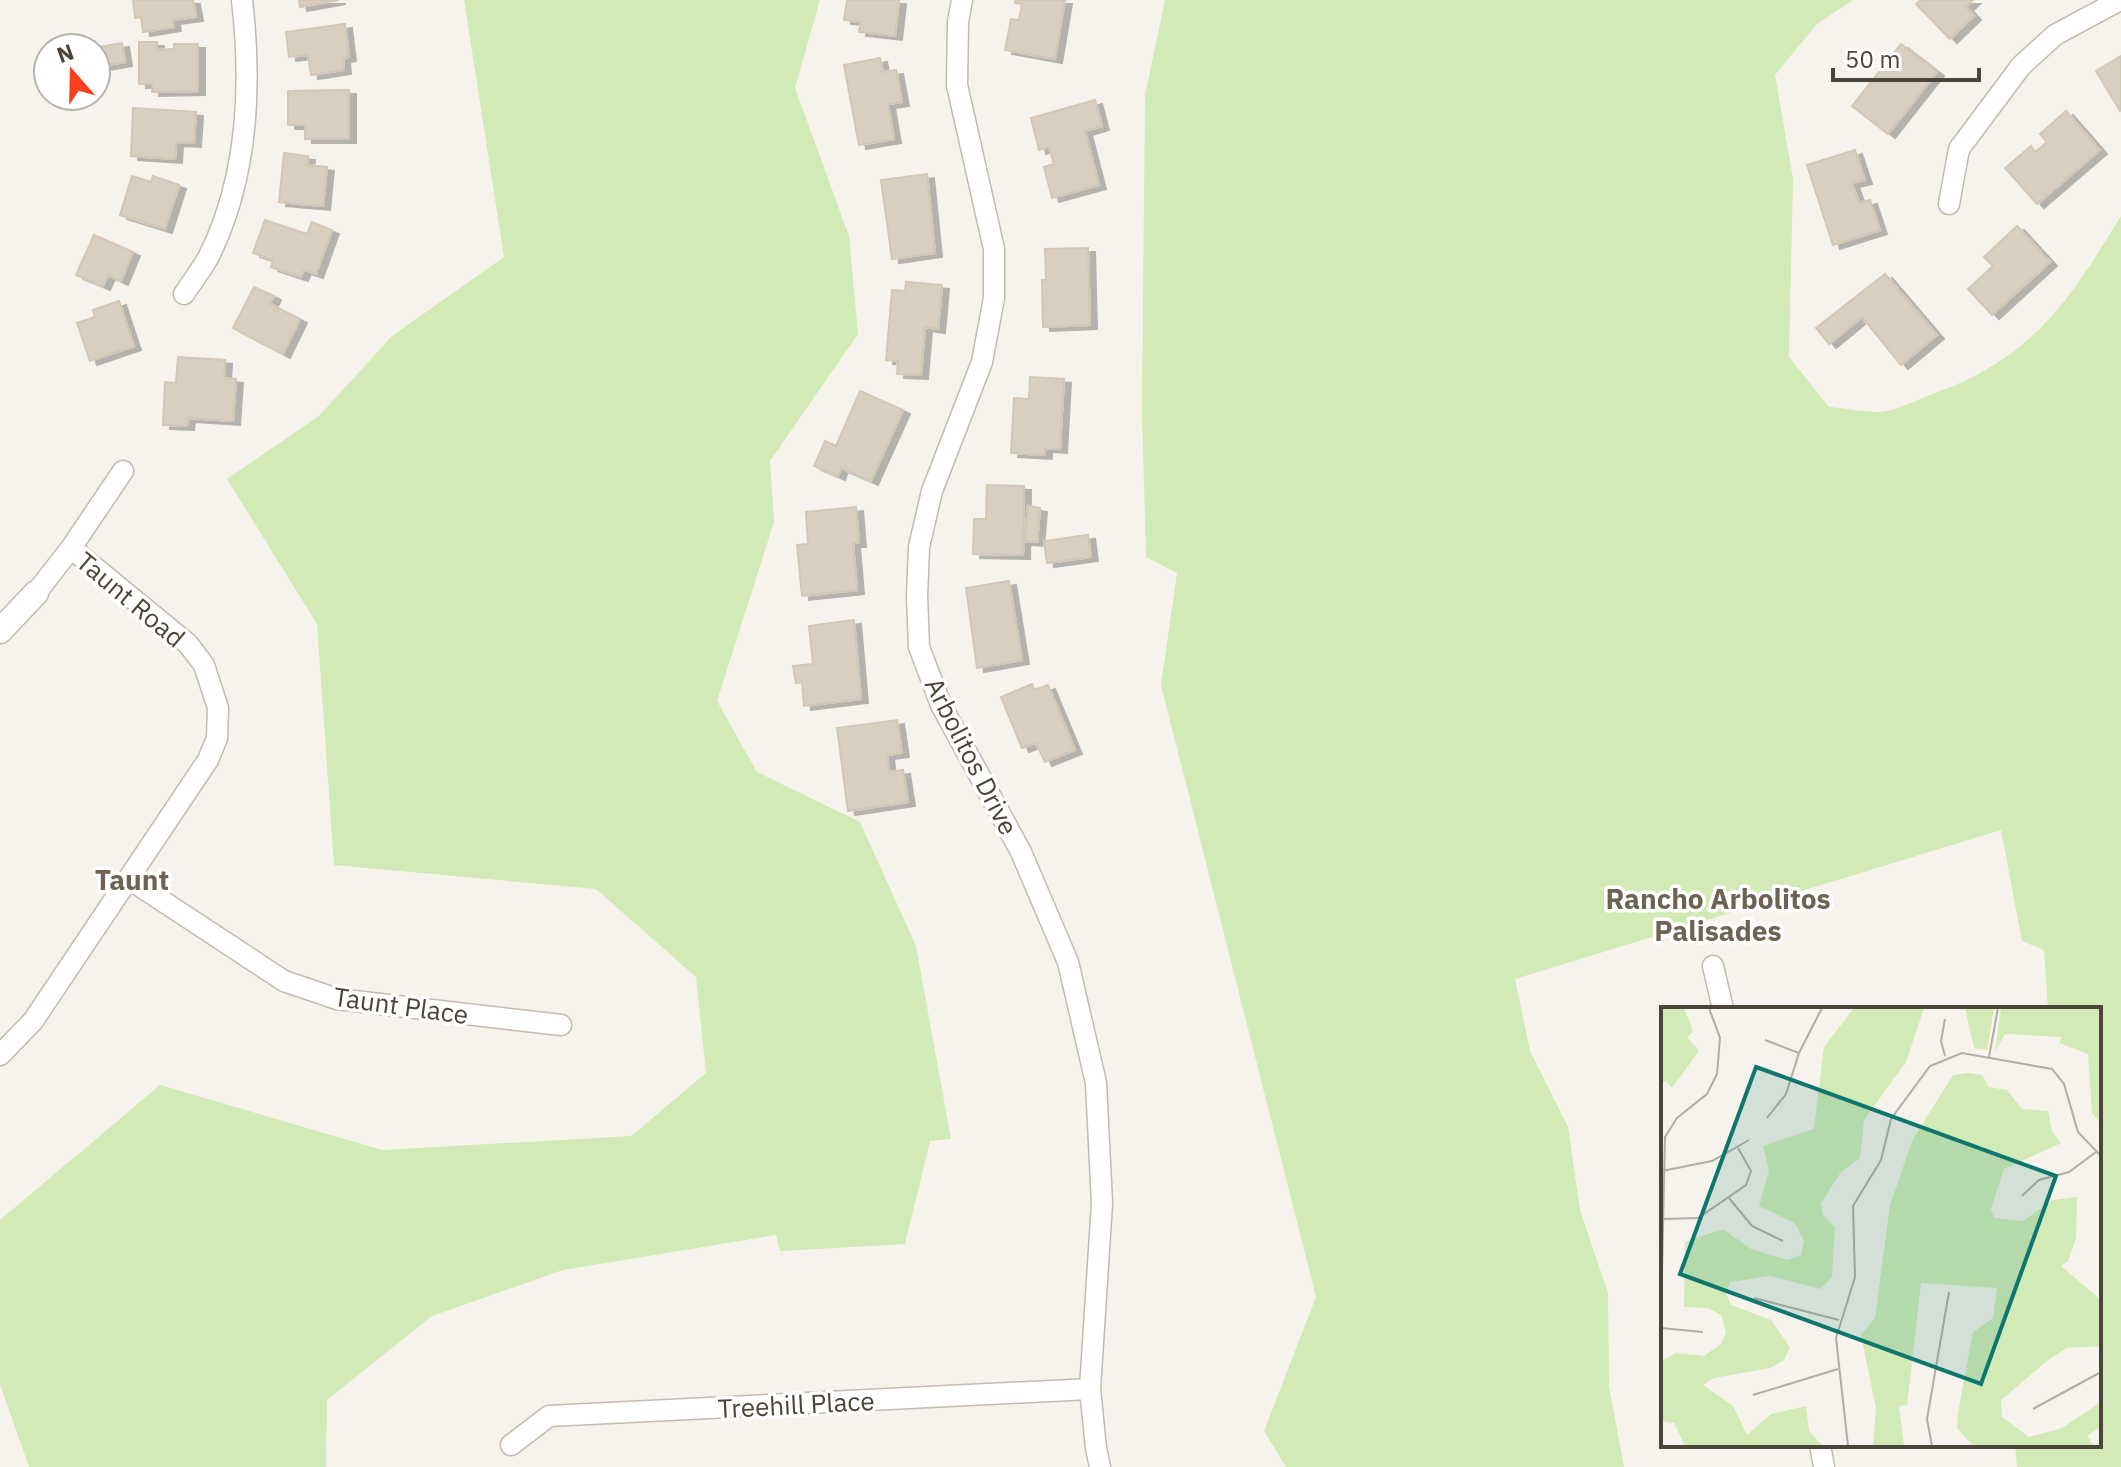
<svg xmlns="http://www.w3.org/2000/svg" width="2121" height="1467" font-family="'IBM Plex Sans',sans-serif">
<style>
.green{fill:#d2eab5}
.building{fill:#d8cfc1;stroke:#d3c7b4;stroke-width:2;filter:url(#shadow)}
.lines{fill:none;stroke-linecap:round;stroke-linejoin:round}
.minor-casing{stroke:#c2bbae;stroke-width:23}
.tertiary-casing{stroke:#c2bbae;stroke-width:27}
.minor{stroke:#fff;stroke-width:20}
.tertiary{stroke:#fff;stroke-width:24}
.labels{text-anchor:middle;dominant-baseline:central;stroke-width:7;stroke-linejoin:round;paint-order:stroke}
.street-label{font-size:26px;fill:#4b4439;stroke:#fff}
.neighbourhood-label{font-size:28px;font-weight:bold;fill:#6e6250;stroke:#fff}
.inset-road{fill:none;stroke:#b2ada4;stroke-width:2}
.view{fill:#0f766e;fill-opacity:0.15;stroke:#0f766e;stroke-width:4}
.inset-edge{fill:none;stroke:#4b4439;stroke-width:4}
</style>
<defs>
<filter id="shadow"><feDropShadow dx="7" dy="4" stdDeviation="0" flood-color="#0004"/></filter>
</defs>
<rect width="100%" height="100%" fill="#f6f3ec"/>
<path class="green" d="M464 0H820L795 88 849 236 858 334 770 461 774 522 717 701 757 772 860 822 916 946 951 1139 930 1141 905 1244 780 1251 776 1235 563 1270 432 1316 327 1400 326 1467H29L0 1384V1220L160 1085 382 1150 631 1136 706 1073 696 977 596 889 334 865 317 624 227 479 319 416 392 336 504 257Z
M1165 0H1853L1817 24 1775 75 1793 179 1789 357 1829 407C1845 408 1862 412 1878 412 1894 412 1914 401 1930 395 2032 359 2067 304 2121 216V1467H2017L2015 1445H2099V1009H2048L2044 950 2022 941 2001 830 1515 979 1530 1051 1568 1127 1580 1210 1608 1293 1609 1386 1624 1467H1286L1264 1431 1316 1297 1161 685 1177 573 1146 557 1142 411 1145 95Z"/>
<path class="building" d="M133 0H193L196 17 173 20 174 27 143 32 141 17 135 18Z
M299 0H339L300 7Z
M847 0H899L895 36 859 32 861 22 844 20Z
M1015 0H1065L1055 59 1005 50 1011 19 1019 20 1022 4 1015 3Z
M1921 0H1973L1966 7 1974 16 1950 39 1916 4Z
M345 24 349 57 343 58 344 70 311 75 308 55 289 57 286 32Z
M139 42H157V50L174 49V44H198V91L152 92V84H139Z
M122 43 125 62 103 66 99 47Z
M1901 44 1937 72 1888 134 1852 106Z
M2121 56V110L2120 111 2096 71Z
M880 58 883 72 896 70 902 102 888 104 894 139 859 145 844 65Z
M349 90V139H305V125H288V91Z
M1095 100 1102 126 1085 131 1099 185 1052 198 1044 167 1054 164 1049 147 1039 150 1031 118Z
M133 108 196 112 194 143 176 142 175 159 131 156Z
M2066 111 2100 150 2037 204 2005 168 2031 146 2035 152 2047 142 2040 134Z
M1855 150 1865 180 1852 183 1859 203 1870 200 1880 230 1833 245 1807 165Z
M284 153 308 156 307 165 327 167 323 206 279 202Z
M927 174 935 253 892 259 881 180Z
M132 176 151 182 153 176 179 185 165 229 120 215Z
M265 220 307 234 312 222 332 230 316 274 304 270 301 277 271 267 273 260 253 253Z
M2017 226 2050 262 1992 315 1968 289 1993 266 1984 257Z
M94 235 133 252 121 281 108 275 103 286 76 275Z
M1088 248 1090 325 1043 327 1042 280H1046L1045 249Z
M1885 274 1937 335 1901 365 1862 317 1829 344 1816 328Z
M906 282 942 285 938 329 925 327 921 375 897 374 898 361 886 360 892 290 905 291Z
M254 287 274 296 270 304 300 319 283 354 233 328Z
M119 301 134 346 90 361 77 323 95 317 93 310Z
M178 357 225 360 224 378 236 379 233 421 188 418 187 426 163 425 165 382 176 383Z
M1030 377 1064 379 1060 449 1045 448V455L1011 453 1014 398 1029 399Z
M860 391 903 410 871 481 841 468 838 476 814 466 825 441 836 446Z
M987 485 1024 486 1023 555 973 554 974 519H986Z
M1028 506 1040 508 1037 542 1025 541Z
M856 507 859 543H853L857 590 802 596 797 545 808 544 806 512Z
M1088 535 1091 557 1047 563 1044 541Z
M1009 581 1022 660 977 668 966 588Z
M854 620 861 699 804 706 802 682 796 683 793 666 813 664 809 626Z
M1032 684 1034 690 1048 685 1075 750 1045 762 1036 743 1022 748 1001 697Z
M897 720 902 753 887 755 889 772 903 770 908 802 848 811 837 728Z"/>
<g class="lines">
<g class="minor-casing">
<path id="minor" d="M962 0 958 22 957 85 994 249V298L982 362 932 491 919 547 917 596 919 647 941 705 1021 852 1068 962 1096 1083 1102 1203 1090 1389 1096 1448 1100 1467
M1949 204 1959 149 2021 66 2055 35 2120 0
M184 294C192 282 201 270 208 258 248 179 252 86 242 0
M36 593 71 548 123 471
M129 879 284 981 337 999 561 1025
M1713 966 1723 1009
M0 1055 33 1021 208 760 217 738 218 708 204 665 188 644 71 548
M511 1445 549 1416 1090 1389
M1820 1445 1824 1467"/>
</g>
<g class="tertiary-casing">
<path id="tertiary" d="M0 631 36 593"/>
</g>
<use href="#minor" class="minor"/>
<use href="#tertiary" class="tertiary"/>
</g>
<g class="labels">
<g class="street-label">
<text transform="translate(131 599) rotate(40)">Taunt Road</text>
<text transform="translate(972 756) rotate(63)">Arbolitos Drive</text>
<text transform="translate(401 1005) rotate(8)">Taunt Place</text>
<text transform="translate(796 1404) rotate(-3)">Treehill Place</text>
</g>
<g class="neighbourhood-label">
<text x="132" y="879">Taunt</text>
<text x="1718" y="898">Rancho Arbolitos<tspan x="1718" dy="32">Palisades</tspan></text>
</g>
</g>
<g transform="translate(1661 1007)">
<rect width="440" height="440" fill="#f6f3ec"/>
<path d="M0 1H23L32 24 26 30 38 44 11 81 5 74 0 76ZM193 1H263L245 55 203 113 199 151 180 165 160 196 162 208 174 220 171 270 159 282 109 269 69 275 65 286 70 298 110 313 129 340 123 353 109 361 53 371 42 378 72 399 86 428 110 407 145 399 148 424 162 439H24L13 416 0 414V354L15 346 43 349 60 337 65 325 60 308 47 301 23 300 24 235 62 222 90 242 126 253 140 248 143 234 134 216 98 199 108 164 102 139 153 122 163 40ZM304 1H333L326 43 313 41ZM340 1H440V117L431 106 427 47 398 36 401 30 344 27 334 44ZM307 66 321 68 328 80 346 83 361 102 387 104 391 124 400 136 343 162 330 202 333 211 362 214 392 193 416 190 415 232 407 254 400 259 440 293V339L406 341 387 353 340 393 341 410 368 430 401 421 440 395V419L426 429 433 439H312L296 421 297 406 312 325 332 311 336 281 260 276 246 398 238 399 243 439H212L215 401 200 328 214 311 229 198 252 132 292 68Z" fill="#d2eab5"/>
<path class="inset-road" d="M284 12 280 34 284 49M104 33 138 46M328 50 337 1M106 111 125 87 138 46 161 1M1 164 51 154 88 133M361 189 378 173 408 165 435 145M68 191 91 219 122 234M2 212 37 211 85 178 90 164 77 141M93 291 178 313M0 310 4 130 16 111 46 87 56 67 59 31 48 1M0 321 42 325M92 388 177 362M372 402 440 365M187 439 175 331 194 270 192 199 220 153 230 112 269 59 301 46 391 62 403 77 417 125 440 149M271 439 266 412 288 285"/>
<path class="view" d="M95 60 395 169 320 377 19 267Z"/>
<rect width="440" height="440" class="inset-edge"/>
</g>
<g transform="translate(72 72) rotate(340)"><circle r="38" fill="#ffffff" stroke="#b7b4b0" stroke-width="2"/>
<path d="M0-6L14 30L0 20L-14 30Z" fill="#fc3f1d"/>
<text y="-12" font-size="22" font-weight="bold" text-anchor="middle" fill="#4b4439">N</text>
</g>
<path d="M1833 68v12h146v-12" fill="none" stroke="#4b4439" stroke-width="4"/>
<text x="1845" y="68" font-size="24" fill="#4b4439" stroke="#ffffff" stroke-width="6" paint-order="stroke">50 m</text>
</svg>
